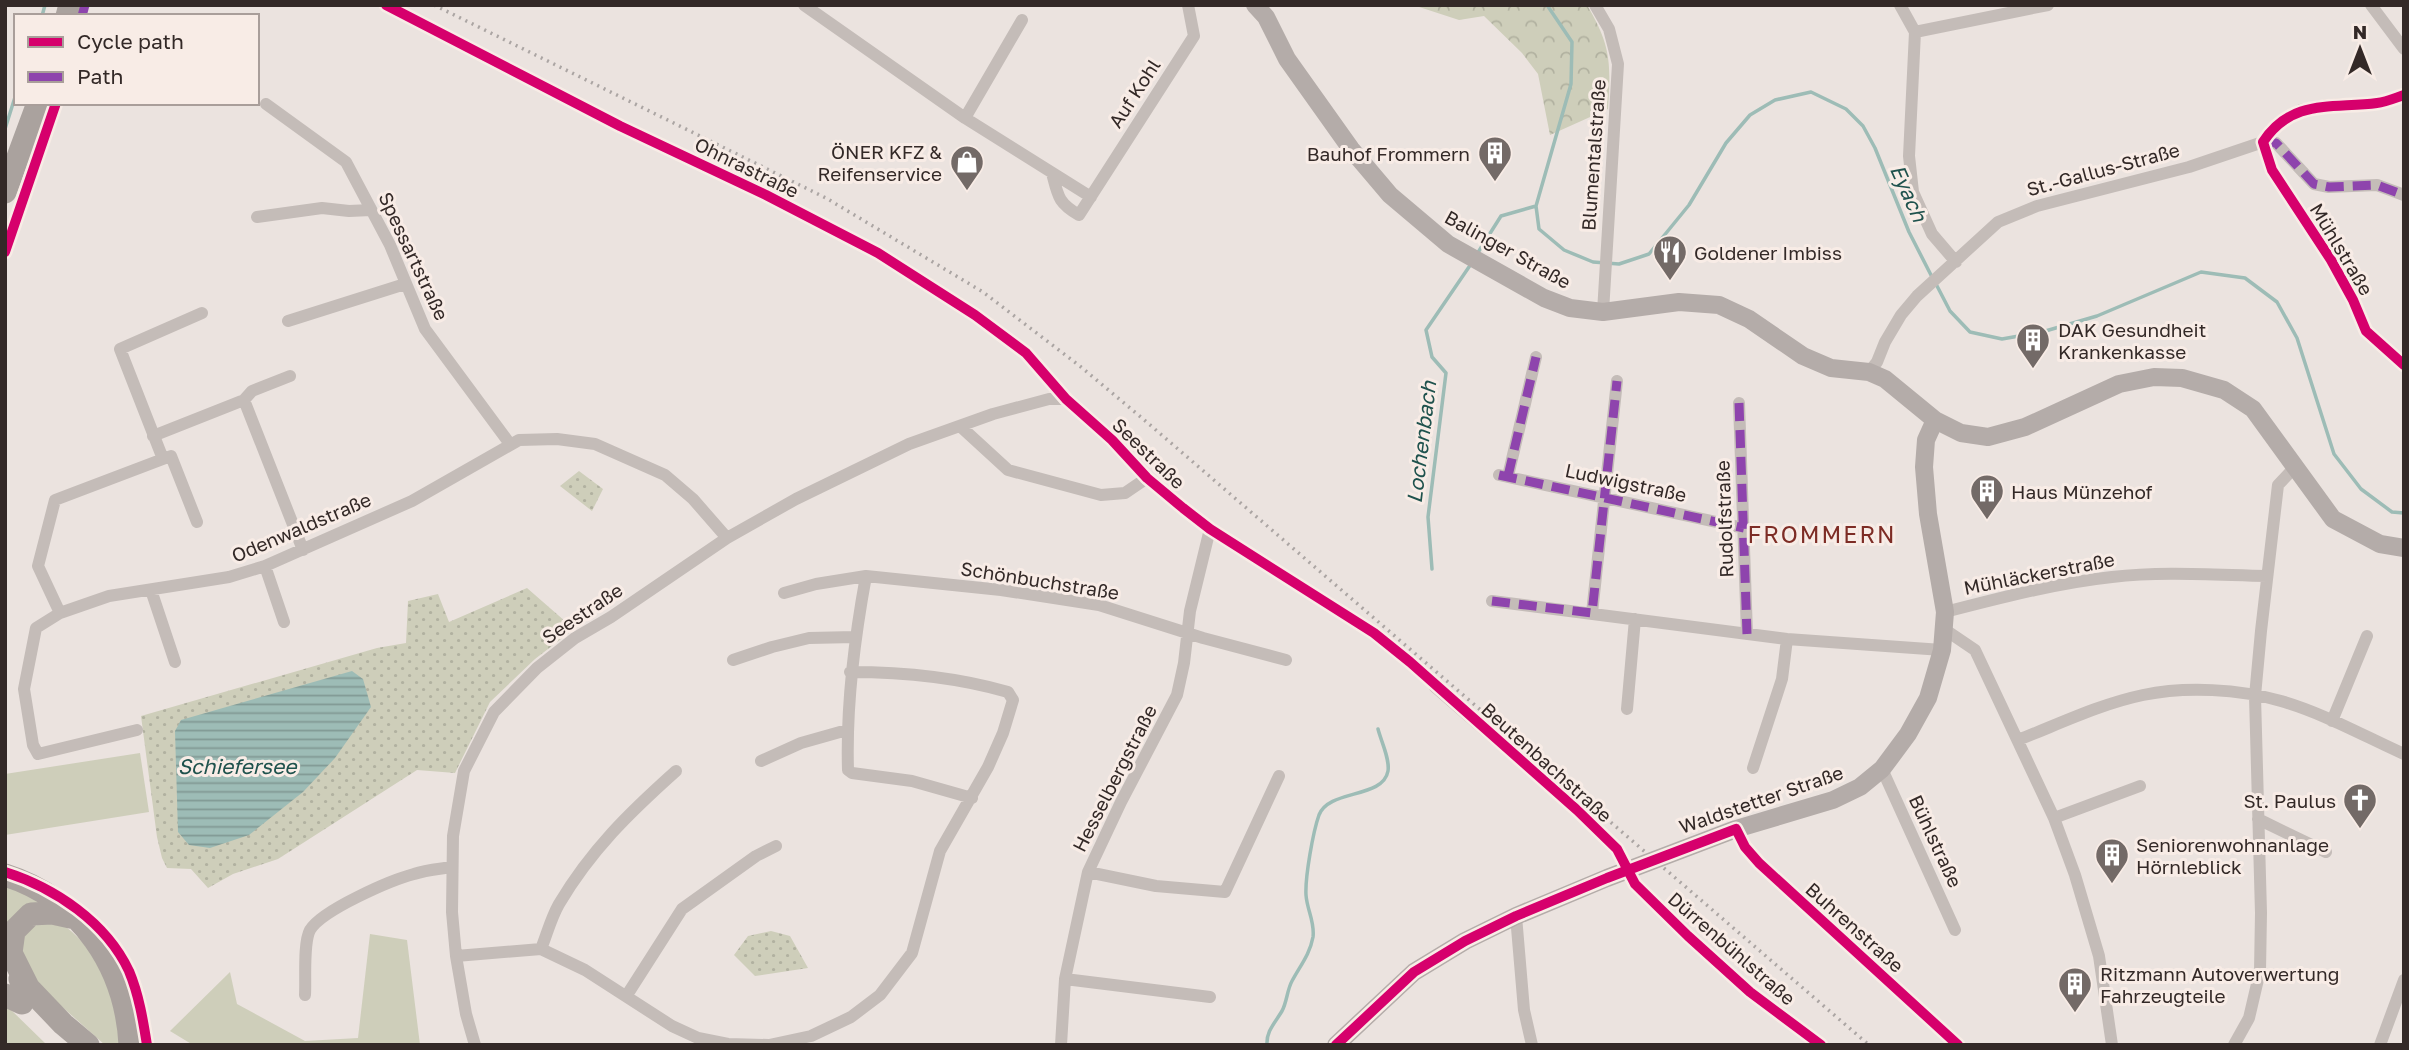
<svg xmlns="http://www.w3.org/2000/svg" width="2409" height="1050" font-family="'Golos Text',sans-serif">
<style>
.grass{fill:#ceceba}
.forest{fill:url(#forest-crowns)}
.park{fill:url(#park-dots)}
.water{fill:url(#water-rules)}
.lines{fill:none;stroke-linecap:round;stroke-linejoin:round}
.stream{stroke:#9dbcb6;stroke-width:3.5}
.street{stroke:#c4bcb8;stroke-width:12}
.secondary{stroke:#b4aca9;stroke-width:18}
.highway{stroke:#aaa29e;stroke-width:23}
.rail{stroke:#aba5a3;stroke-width:3.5;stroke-dasharray:2 5;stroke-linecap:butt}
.quiet{stroke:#8e44ad;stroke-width:9;stroke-dasharray:18 9;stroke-linecap:butt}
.cycleway-casing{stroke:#f8ece6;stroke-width:15}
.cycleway{stroke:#d6006c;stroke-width:10}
.labels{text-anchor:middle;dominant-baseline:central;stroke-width:6;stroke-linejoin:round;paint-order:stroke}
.street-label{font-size:19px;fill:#332927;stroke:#f8ece6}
.poi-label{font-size:19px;fill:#332927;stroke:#f8ece6;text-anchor:start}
.water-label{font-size:21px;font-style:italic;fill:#1f524d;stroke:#f8ece6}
.quarter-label{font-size:23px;letter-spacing:2px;fill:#7d2c25;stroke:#f8ece6}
</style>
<defs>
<pattern id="forest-crowns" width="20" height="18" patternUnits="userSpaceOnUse" patternTransform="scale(1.75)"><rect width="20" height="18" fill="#ceceba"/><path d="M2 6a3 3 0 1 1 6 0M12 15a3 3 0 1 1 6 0" fill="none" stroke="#b1b1a0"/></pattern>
<pattern id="park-dots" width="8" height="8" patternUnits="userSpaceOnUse" patternTransform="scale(1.75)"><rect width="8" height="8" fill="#ceceba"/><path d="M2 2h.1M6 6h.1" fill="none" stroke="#b1b1a0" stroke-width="1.8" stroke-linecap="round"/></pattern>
<pattern id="water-rules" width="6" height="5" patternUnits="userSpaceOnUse" patternTransform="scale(1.75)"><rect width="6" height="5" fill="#9dbcb6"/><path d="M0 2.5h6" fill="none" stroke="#819994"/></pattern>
</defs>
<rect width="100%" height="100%" fill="#ebe3df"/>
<path class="grass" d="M140 753 149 812 5 835V774Z
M5 883 54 906 5 951Z
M59 922C105 953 111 995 124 1045H105L59 1004 29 974 18 943 30 926Z
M370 934 407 940 420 1045H193L170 1031 230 972 237 1004 305 1041 358 1038Z
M5 1005H6L47 1045H5Z"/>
<path class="forest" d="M1413 5H1587C1611 46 1611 62 1608 109L1550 135 1538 74 1522 53 1484 16 1459 20Z"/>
<path class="park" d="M579 471 603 489 592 511 560 486Z
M527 588 574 629 535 659 490 702 455 773 417 770 278 859 233 874 208 888 191 869 167 868 162 858 157 837 141 716 377 648 406 643 408 601 438 594 449 622Z
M771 931 790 936 808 968 755 976 734 955 748 936Z"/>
<path class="water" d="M352 671 363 679 371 707 335 758 303 792 249 835 210 848 189 845 178 832 175 731 181 720Z"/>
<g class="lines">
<path class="stream" d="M1547 5 1572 42 1571 84 1536 206 1539 229 1564 250 1593 262 1619 264 1649 254 1689 205 1726 143 1750 115 1775 100 1811 92 1846 109 1863 126 1875 148 1909 232 1932 277
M42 16 45 5
M5 129 16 94
M1477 254 1501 216 1536 206
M1936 284 1950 311 1970 332 2002 339 2042 332 2097 316 2201 272 2245 278 2277 302 2297 338 2334 454 2361 489 2392 512 2404 513
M1432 569 1428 517 1446 373 1432 357 1426 330 1471 264
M1267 1045C1266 1031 1275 1023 1282 1011 1287 1002 1287 990 1292 981 1300 966 1310 954 1313 937 1315 922 1307 910 1306 895 1305 877 1313 832 1319 815 1329 789 1383 799 1388 771 1390 759 1381 741 1378 729"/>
<path class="street" d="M386 5 620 126 766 195 878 253 975 315 1026 353 1066 399 1112 440 1147 478 1210 529 1374 633
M804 5 965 118 1091 197
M1595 5 1609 29 1618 64 1603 312
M1900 5 1915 32
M2371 5 2404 49
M1915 32 1909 156 1913 192 1932 234 1956 262
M1915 32 2048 5
M266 104 346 162 390 245 425 329 510 444
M965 118 1022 20
M2263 142 2272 170 2331 260 2353 300 2366 331 2404 365
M2263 142 2276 143 2314 184 2329 187 2377 185 2404 195
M1052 173C1058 196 1058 203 1079 215L1194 36 1188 5
M257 217 322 208 349 211 371 210
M288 321 405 284
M1869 372 1877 362 1885 342 1901 315 1917 296 1998 222 2037 206 2189 167 2263 142 2271 130 2301 110 2329 105 2379 103 2404 95
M244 400 252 391 290 376
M1739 403 1747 634
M960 426 1008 470 1101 495 1125 493 1147 478
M153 436 244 400 303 550
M163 459 171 456 197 522
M1499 475 1744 528
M1508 476 1536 357
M265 566 284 622
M151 590 175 662
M784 593 816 584 866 576
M1492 601 1787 639 1942 650
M1945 612C2000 598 2056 583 2112 577 2163 571 2216 575 2267 576
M60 613 38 566 55 500 163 459 120 349 202 313
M1592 613 1617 381
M1944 629 1975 650 2054 818 2075 875 2099 956 2112 1045
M733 660 772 647 809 638 855 637
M1435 687 1577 810 1617 849 1635 884 1688 936 1750 992 1821 1045
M1627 709 1635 619
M2332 721 2367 636
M137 730 38 754 33 745 24 689 36 628 60 613 109 596 229 577 265 566 412 501 519 440 557 439 595 444 665 475 693 499 727 538
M2018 740C2059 724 2100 704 2143 695 2186 686 2239 689 2281 701 2323 713 2364 736 2404 754
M761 761 801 743 847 730
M1753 768 1782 679 1787 639
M1882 769 1955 930
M972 798 912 781 852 773 848 770C846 704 854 641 866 576L1001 590 1099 605 1203 638 1286 660
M2054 818 2140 786
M2258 819 2326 852
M1736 829 1745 847 1759 863 1958 1045
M1088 872 1156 886 1225 892 1279 776
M1516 916 1524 1010 1532 1045
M541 949C547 934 551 918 559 904 591 850 629 813 676 771
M456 956 541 949 585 970 672 1026 698 1038 728 1044 769 1045 811 1036 851 1017 880 995 912 953 940 851 988 767 1003 733 1013 700 1008 692C956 677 904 672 850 672
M1065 979 1210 997
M305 995C306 979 303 943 310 930 322 910 391 880 414 874 426 870 440 869 452 867
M627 995 682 909 756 856 776 846
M475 1045 466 1014 456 956 452 912 453 836 464 771 494 712 537 668 575 638 611 617 727 538 796 499 909 444 993 414 1049 399H1066
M1061 1045 1065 979 1088 872 1121 802 1177 695 1184 663 1190 611 1210 529
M2234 1045 2249 1018 2260 971 2261 913 2255 696 2261 631 2278 485 2295 467
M2380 1045 2404 980"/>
<path class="secondary" d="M1255 5 1266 17 1287 59 1351 149 1390 195 1448 244 1544 298 1570 308 1603 312 1679 302 1719 305 1749 319 1803 356 1831 368 1869 372 1885 379 1935 420 1961 433 1988 437 2025 427 2119 384 2154 377 2182 378 2224 390 2253 409 2333 519 2380 544 2404 548
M1336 1045 1414 972 1465 941 1516 916 1607 878 1736 829 1833 800 1860 787 1882 769 1908 734 1928 698 1942 650 1945 612 1928 514 1924 467 1926 440 1935 420"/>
<path class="highway" d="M67 16 70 5
M5 192 38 103
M5 875C81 899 126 967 130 1045
M20 979 63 1024 88 1045
M30 991 11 953 14 931 31 914 52 913 75 918
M5 995 22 1003"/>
<path class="rail" d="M434 5 826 198 983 292 1081 367 1142 418 1869 1045"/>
<path class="quiet" d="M82 16 85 5
M2263 142 2276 143 2314 184 2329 187 2377 185 2404 195
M1739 403 1747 634
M1499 475 1744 528
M1508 476 1536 357
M1492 601 1592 613 1617 381"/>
<g class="cycleway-casing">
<path id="cycleway" d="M386 5 620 126 766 195 878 253 975 315 1026 353 1066 399 1112 440 1147 478 1183 508 1210 529 1374 633 1410 662 1577 810 1617 849 1635 884 1688 936 1750 992 1821 1045
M2404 95C2395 98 2386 102 2377 103 2333 109 2292 98 2263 142L2272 170 2331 260 2353 300 2366 331 2404 365
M5 252 56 103
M5 872C55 888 106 922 129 971 139 995 143 1020 147 1045
M1336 1045 1414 972 1465 941 1516 916 1607 878 1736 829 1745 847 1759 863 1958 1045"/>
</g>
<use href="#cycleway" class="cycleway"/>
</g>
<defs>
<g id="building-pin" transform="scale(1.75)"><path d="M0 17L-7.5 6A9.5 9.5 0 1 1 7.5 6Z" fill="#736a67" stroke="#f8ece6"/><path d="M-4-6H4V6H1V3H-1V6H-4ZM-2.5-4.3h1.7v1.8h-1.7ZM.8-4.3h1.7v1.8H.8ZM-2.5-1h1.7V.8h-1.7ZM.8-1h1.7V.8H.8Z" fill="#fff"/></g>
<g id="shop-pin" transform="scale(1.75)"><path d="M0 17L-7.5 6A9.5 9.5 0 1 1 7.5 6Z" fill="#736a67" stroke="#f8ece6"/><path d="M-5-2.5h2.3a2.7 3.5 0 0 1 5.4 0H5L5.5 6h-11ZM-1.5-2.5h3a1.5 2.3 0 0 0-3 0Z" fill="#fff"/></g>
<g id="restaurant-pin" transform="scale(1.75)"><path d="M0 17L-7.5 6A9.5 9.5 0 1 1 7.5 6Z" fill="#736a67" stroke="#f8ece6"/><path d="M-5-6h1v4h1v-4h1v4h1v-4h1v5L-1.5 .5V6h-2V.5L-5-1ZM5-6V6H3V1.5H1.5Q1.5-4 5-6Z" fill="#fff"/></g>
<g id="church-pin" transform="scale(1.75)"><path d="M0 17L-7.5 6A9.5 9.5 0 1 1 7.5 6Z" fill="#736a67" stroke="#f8ece6"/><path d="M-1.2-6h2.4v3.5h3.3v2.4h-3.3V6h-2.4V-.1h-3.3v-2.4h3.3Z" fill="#fff"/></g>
</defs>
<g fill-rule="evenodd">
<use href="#building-pin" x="1495" y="153"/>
<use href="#shop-pin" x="967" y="162"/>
<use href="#restaurant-pin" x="1670" y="252"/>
<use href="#building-pin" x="2033" y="340"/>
<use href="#building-pin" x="1987" y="491"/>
<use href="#church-pin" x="2360" y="800"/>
<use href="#building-pin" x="2112" y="855"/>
<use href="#building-pin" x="2075" y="984"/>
</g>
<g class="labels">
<g class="street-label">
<text transform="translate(1134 93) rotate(-57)">Auf Kohl</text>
<text transform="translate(1593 155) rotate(-86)">Blumentalstraße</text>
<text transform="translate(747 167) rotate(26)">Ohnrastraße</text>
<text transform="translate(2103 169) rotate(-15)">St.-Gallus-Straße</text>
<text transform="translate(1508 249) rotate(29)">Balinger Straße</text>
<text transform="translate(2342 249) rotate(59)">Mühlstraße</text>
<text transform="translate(414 256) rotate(65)">Spessartstraße</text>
<text transform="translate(1149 453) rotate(44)">Seestraße</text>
<text transform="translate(1626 482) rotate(12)">Ludwigstraße</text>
<text transform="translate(1724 519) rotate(-92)">Rudolfstraße</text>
<text transform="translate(301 527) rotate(-23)">Odenwaldstraße</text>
<text transform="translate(2039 573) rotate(-11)">Mühläckerstraße</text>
<text transform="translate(1040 580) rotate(9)">Schönbuchstraße</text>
<text transform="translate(582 613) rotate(-34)">Seestraße</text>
<text transform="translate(1547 762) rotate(42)">Beutenbachstraße</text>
<text transform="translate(1114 778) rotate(-63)">Hesselbergstraße</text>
<text transform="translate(1761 799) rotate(-19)">Waldstetter Straße</text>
<text transform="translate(1936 841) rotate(65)">Bühlstraße</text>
<text transform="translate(1855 927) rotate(42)">Buhrenstraße</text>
<text transform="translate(1732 948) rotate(41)">Dürrenbühlstraße</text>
</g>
<g class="poi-label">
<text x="942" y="151" text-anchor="end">ÖNER KFZ &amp;<tspan x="942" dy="22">Reifenservice</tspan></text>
<text x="1470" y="153" text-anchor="end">Bauhof Frommern</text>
<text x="1694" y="252">Goldener Imbiss</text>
<text x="2058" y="329">DAK Gesundheit<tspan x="2058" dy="22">Krankenkasse</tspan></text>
<text x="2011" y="491">Haus Münzehof</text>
<text x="2336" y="800" text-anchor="end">St. Paulus</text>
<text x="2136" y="844">Seniorenwohnanlage<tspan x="2136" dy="22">Hörnleblick</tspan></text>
<text x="2100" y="973">Ritzmann Autoverwertung<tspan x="2100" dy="22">Fahrzeugteile</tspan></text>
</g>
<g class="water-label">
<text transform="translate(1909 193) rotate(66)">Eyach</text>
<text transform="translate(1421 442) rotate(-83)">Lochenbach</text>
<text x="237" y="766">Schiefersee</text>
</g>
<g class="quarter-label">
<text x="1822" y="534">FROMMERN</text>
</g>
</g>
<rect width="2409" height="1050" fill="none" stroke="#332927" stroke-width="14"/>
<rect x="14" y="14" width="245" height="91" fill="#f8ece6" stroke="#a99e9a" stroke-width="2"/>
<rect x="28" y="37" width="35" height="10" fill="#d6006c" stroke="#a99e9a" stroke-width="2"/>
<text x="77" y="49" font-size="21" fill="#332927">Cycle path</text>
<rect x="28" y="72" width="35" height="10" fill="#8e44ad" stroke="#a99e9a" stroke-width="2"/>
<text x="77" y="84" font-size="21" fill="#332927">Path</text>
<g transform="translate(2360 49)" stroke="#f8ece6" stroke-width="5" paint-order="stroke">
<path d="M0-5L12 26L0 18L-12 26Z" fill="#332927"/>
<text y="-10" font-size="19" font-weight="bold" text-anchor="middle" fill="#332927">N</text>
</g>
</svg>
